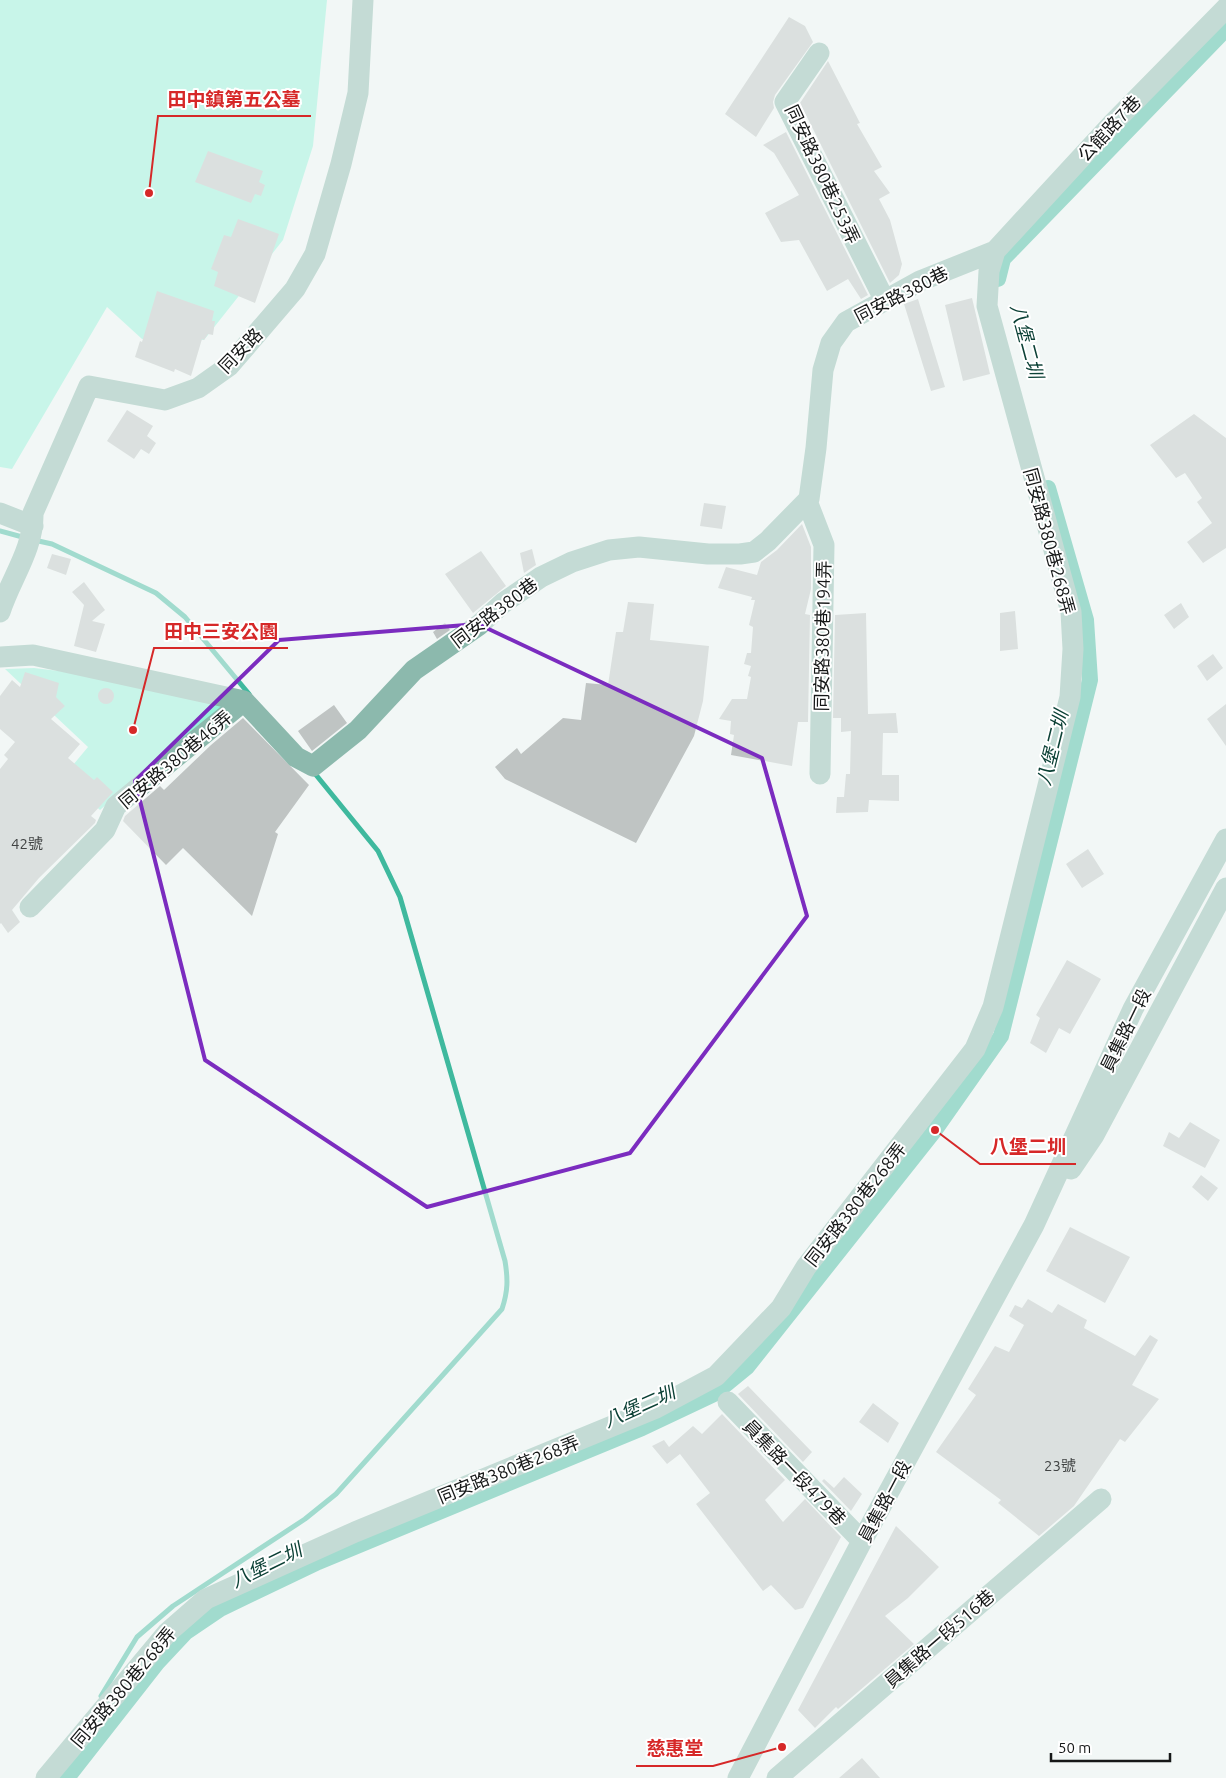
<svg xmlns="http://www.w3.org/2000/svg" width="1226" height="1778" font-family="Ubuntu,'Noto Sans TC',sans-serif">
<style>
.green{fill:#96f2da}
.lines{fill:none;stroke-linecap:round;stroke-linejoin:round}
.stream{stroke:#3fb99e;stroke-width:5}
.canal{stroke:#3fb99e;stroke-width:16}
.building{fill:#bfc4c3}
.minor{stroke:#8cb9ad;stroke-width:21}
.marked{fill:none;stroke:#7b2cbf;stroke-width:4;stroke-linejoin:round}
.labels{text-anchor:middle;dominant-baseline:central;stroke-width:4;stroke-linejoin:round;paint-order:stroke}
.number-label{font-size:15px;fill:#404343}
.street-label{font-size:18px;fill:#161818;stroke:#fff}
.water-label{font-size:19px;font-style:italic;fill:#0c4136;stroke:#fff}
.leader{fill:none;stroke:#d62828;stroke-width:2}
.callout-dot{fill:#d62828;stroke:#fff;stroke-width:2}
.callout-label{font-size:19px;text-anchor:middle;font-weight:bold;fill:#d62828;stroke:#fff;stroke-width:4;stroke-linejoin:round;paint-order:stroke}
</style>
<rect width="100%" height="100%" fill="#f2f7f6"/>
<path class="green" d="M0 0H327L313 146 283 240 204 340 142 339 107 307 12 469 0 467Z
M34 668 76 673 224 705 100 810 63 777 88 747 5 669Z"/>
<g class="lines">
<path class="stream" d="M0 531 26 538
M34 540 52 544 156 593 185 617 249 694
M101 1696 137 1637 173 1606 305 1519 336 1494 502 1309C508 1291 508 1279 505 1261L400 897 378 851 312 770"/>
<path class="canal" d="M998 279 1003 259 1226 29
M67 1778 157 1663 186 1632 220 1609 318 1562 642 1428 714 1394 747 1367 935 1130 1001 1036 1090 680 1086 620 1048 488"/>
</g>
<path class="building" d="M789 17 805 26 813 42 775 95 773 102 774 108 756 137 725 114Z
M828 61 860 123 857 124 882 167 874 171 890 193 879 199 890 220 902 264 899 275 890 283 800 103Z
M786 132 868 295 861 299 848 279 827 291 799 240 781 242 765 213 799 195 774 153 763 145Z
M208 151 263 171 259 182 265 185 261 196 255 194 251 203 195 182Z
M238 219 279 234 255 303 214 286 218 272 211 269 224 235 231 237Z
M157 291 214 311 212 321H215L213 335 208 334 204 340 202 339 191 376 175 369 174 372 135 357 140 341 142 342Z
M972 298 990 374 963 381 945 305Z
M918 299 945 387 931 391 904 304Z
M127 410 153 426 147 436 156 443 149 454 141 449 134 459 107 441Z
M1194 414 1226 438V548L1203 563 1187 542 1212 523 1197 502 1202 498 1185 473 1176 478 1150 445Z
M704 503 726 506 722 529 700 526Z
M802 524 811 547V589L805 614 810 615 808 722H798L792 766 731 755 734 735 730 734 731 721 719 719 732 699H747L751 677 748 676 751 666 744 664 747 653H751L753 627 749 625 755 600H751L752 597 718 588 726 567 757 575 761 562 777 550Z
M532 549 536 565 524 573 520 553Z
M481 551 506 586 473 613 445 574Z
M52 554 71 559 66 575 47 568Z
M84 582 105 610 92 621 105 624 96 652 74 646 84 605 72 592Z
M628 602 654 604 650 640 709 646 703 701 694 736 636 843 505 779 495 767 517 748 521 754 563 718 581 720 586 683 608 685 616 632H623Z
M1181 603 1189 617 1174 629 1164 615Z
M1015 611 1018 649 1000 651V613Z
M866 613 868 714 896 713 898 733H883L882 775H899V801L869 800 868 812 836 813 837 797H844L846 774H850L851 731 841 732V718H833L835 615Z
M445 623 450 630 437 639 433 632Z
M1213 654 1223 668 1207 681 1197 666Z
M25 672 59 683 56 697 65 706 51 719 80 744 68 758 94 780 97 777 113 792 91 816 96 820 95 823 39 878 12 910 20 922 8 933 1 923 0 924V769L8 759 4 755 15 742 0 729V696L12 680 20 687Z
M98 696a8 8 0 1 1 16 0a8 8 0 1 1-16 0Z
M1226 704V746L1207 719Z
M334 705 347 723 312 751 298 731Z
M243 718 309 785 275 832 278 834 252 916 183 848 166 865 123 821 125 816 160 786 164 790 211 745Z
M1088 849 1104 874 1082 888 1066 864Z
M1067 960 1101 979 1070 1034 1059 1028 1046 1053 1030 1043 1040 1018 1036 1015Z
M1190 1122 1220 1140 1205 1168 1163 1146 1169 1132 1179 1138Z
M1201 1175 1218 1188 1208 1201 1192 1187Z
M1070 1227 1130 1257 1105 1303 1046 1271Z
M1028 1299 1052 1313 1058 1304 1087 1320 1084 1328 1135 1356 1150 1335 1158 1340 1132 1385 1159 1399 1125 1442 1120 1439 1074 1506 1039 1536 998 1503 1001 1500 936 1452 976 1395 968 1389 995 1346 1009 1352 1024 1325 1009 1316 1015 1305 1022 1308Z
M748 1386 812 1452 803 1462 738 1394Z
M873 1403 899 1423 888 1443 859 1422Z
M722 1414 785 1480 765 1500 783 1522 805 1499 841 1537 803 1608 795 1610 771 1585 763 1591 696 1504 710 1493 680 1454 667 1464 652 1446 664 1440 669 1447 693 1426 702 1434Z
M844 1477 862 1494 851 1511 822 1481 824 1479 834 1488Z
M896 1526 939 1567 908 1598 885 1616 914 1644 838 1709 836 1707 815 1728 798 1710Z
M862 1758 880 1778H839Z"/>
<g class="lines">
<path class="minor" d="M819 53 785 102 884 299
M807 501 824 545 820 774
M0 513 33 526
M0 612C11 578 34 549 33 513L89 386 165 400 198 388 229 366 295 289 315 254 341 164 358 93 363 0
M0 657 33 655 244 701 296 757 313 766 358 730 414 670 479 625 503 603 541 577 572 562 609 550 639 547 708 554H740L754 552 768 541 809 499 816 448 823 370 831 343 846 322 920 281 995 251 1112 124 1226 8
M30 907 105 830 116 806 244 701
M1071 1169 1094 1135 1226 888
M728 1402 862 1541
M46 1778 167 1633 206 1599 355 1532 656 1408 716 1376 781 1308 806 1267 975 1049 993 1007 1070 697 1073 649 1071 612 987 306 989 271 995 251
M738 1778 862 1541 1034 1225 1133 1009 1226 839
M777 1778 1101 1499"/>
</g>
<path d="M0 0H1226V1778H0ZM478 624 762 758 807 916 630 1153 427 1207 205 1060 135 781 279 640Z" fill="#f2f7f6" fill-opacity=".55" fill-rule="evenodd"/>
<path class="marked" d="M478 624 762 758 807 916 630 1153 427 1207 205 1060 135 781 279 640Z"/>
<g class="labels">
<g class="number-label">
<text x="27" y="843">42號</text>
<text x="1060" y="1465">23號</text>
</g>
<g class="street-label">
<text transform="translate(1109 128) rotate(-47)">公館路7巷</text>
<text transform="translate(823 174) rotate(65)">同安路380巷253弄</text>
<text transform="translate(901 294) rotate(-27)">同安路380巷</text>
<text transform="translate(240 350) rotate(-46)">同安路</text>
<text transform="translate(1050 541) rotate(75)">同安路380巷268弄</text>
<text transform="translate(494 612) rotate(-37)">同安路380巷</text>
<text transform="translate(822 636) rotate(-89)">同安路380巷194弄</text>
<text transform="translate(175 759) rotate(-40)">同安路380巷46弄</text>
<text transform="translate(1125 1030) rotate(-64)">員集路一段</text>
<text transform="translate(855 1204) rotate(-52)">同安路380巷268弄</text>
<text transform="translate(508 1469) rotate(-22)">同安路380巷268弄</text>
<text transform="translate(795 1472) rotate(46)">員集路一段479巷</text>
<text transform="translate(884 1501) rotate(-62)">員集路一段</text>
<text transform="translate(939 1638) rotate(-41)">員集路一段516巷</text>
<text transform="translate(123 1687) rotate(-50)">同安路380巷268弄</text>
</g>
<g class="water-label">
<text transform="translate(1027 341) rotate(75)">八堡二圳</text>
<text transform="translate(1052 748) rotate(-76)">八堡二圳</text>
<text transform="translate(639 1406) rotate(-24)">八堡二圳</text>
<text transform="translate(266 1565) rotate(-26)">八堡二圳</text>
</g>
</g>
<path class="leader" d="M149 193L158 116H311M133 730L154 648H288M935 1130L980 1164H1076M782 1747L713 1766H636"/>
<g class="callout-dot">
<circle cx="149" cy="193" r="5"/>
<circle cx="133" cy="730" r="5"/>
<circle cx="935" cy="1130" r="5"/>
<circle cx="782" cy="1747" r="5"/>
</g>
<g class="callout-label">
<text x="234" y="106">田中鎮第五公墓</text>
<text x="221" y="638">田中三安公園</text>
<text x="1028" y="1153">八堡二圳</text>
<text x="675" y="1755">慈惠堂</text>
</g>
<path d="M1051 1753v8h119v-8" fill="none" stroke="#161818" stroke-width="2.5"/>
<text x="1058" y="1753" font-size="15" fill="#161818" stroke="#ffffff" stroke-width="4" paint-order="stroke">50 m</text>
</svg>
